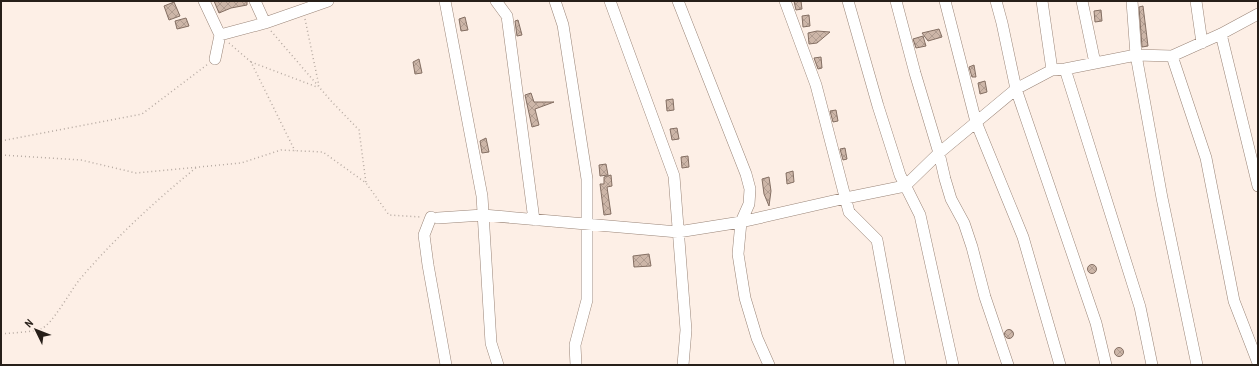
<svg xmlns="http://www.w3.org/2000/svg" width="1259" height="366" font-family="'Archivo Narrow',sans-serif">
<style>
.building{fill:url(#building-cross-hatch);stroke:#846f63}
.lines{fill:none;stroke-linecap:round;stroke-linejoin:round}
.minor-casing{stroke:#9a8578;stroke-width:12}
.path{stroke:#b6aaa2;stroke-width:1.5;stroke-dasharray:1 3;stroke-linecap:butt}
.minor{stroke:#fff;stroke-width:11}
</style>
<defs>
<pattern id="building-cross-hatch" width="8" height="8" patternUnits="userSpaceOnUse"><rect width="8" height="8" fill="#cdb6a8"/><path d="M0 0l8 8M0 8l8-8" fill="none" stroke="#b09c90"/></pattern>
</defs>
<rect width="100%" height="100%" fill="#fdefe6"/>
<path class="building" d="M214 1H247V5L231 8 219 13Z
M794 1H801L802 9 796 10Z
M174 2 180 16 169 20 164 6Z
M1143 6 1148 46 1142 47 1139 7Z
M1101 10 1102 21 1095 22 1094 11Z
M809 15 810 26 803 27 802 16Z
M465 17 468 30 461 31 459 19Z
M186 18 189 26 177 29 175 21Z
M518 20 522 35 517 36 515 21Z
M939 29 942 37 928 41 922 33Z
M817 31 830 32 817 43 809 44 808 33Z
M923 36 926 46 916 48 913 39Z
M821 57 822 68 818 69 814 58Z
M419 59 422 73 415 74 413 62Z
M974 65 976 77H972L969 67Z
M985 81 987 92 980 94 978 83Z
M531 93 534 102H554L535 109 539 125 532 127 525 95Z
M673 99 674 110 667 111 666 100Z
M836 110 838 121 833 122 830 111Z
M677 128 679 139 672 140 670 129Z
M486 138 489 152 482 153 480 141Z
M845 148 847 159 843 160 840 149Z
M688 156 689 167 682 168 681 157Z
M606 164 608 175 600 176 599 165Z
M793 171 794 182 787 184 786 173Z
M611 175 612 186 607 187 611 214 604 215 600 184H604V177Z
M769 177 771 191 769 206 764 194 762 179Z
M649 254 651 266 634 267 633 256Z
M1087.5 269a4.5 4.5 0 1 1 9 0a4.5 4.5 0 1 1-9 0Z
M1004.5 334a4.5 4.5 0 1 1 9 0a4.5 4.5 0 1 1-9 0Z
M1114.5 352a4.5 4.5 0 1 1 9 0a4.5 4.5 0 1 1-9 0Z"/>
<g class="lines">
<g class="minor-casing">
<path id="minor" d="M204 1 220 35
M255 1 265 23
M445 1 482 196 491 343 498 365
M496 1 507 16 534 220
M555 1 563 25 587 179V300L575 345 576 365
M610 1 674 176 686 330 683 365
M678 1 746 174 750 189 749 204 741 222 738 254 745 298 757 338 769 365
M785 1 816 85 849 212 877 240 900 365
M848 1 878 106 900 175 920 215 953 365
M896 1 915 73 939 153 945 179 951 199 964 223 972 247 985 297 1008 365
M945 1 976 122 1023 237 1060 365
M996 1 1002 23 1016 89 1096 323 1106 365
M1042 1 1052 70
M1082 1 1095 63
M1132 1 1136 55 1162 198 1197 365
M1196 1 1202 43
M1221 34 1258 186
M1172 56 1206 158 1234 301 1258 363
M215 59 220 35 265 23 328 1
M1065 69 1140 307 1152 365
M431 217 424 235 428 265 446 365
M438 218 483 215 678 232 741 222 846 198 905 186 939 153 1016 89 1052 70 1065 69 1136 55 1172 56 1221 34 1258 14"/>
</g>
<path class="path" d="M305 19 319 86
M271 31 332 102 359 130 366 183
M229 43 251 62 295 151
M251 62 317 87
M1 141 142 114 208 64
M1 155 81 160 136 173 241 163 281 150 323 152 366 183 389 215 421 217
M1 334C10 333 33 332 41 329 52 325 71 290 80 279 115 238 155 201 197 167"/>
<use href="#minor" class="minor"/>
</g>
<rect width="1259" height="366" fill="none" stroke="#271f19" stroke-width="4"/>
<g transform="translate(36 330) rotate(313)" stroke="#fdefe6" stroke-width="3" paint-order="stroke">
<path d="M0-3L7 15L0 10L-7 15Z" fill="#271f19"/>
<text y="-6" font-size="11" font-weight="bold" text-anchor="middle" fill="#271f19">N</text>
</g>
</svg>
